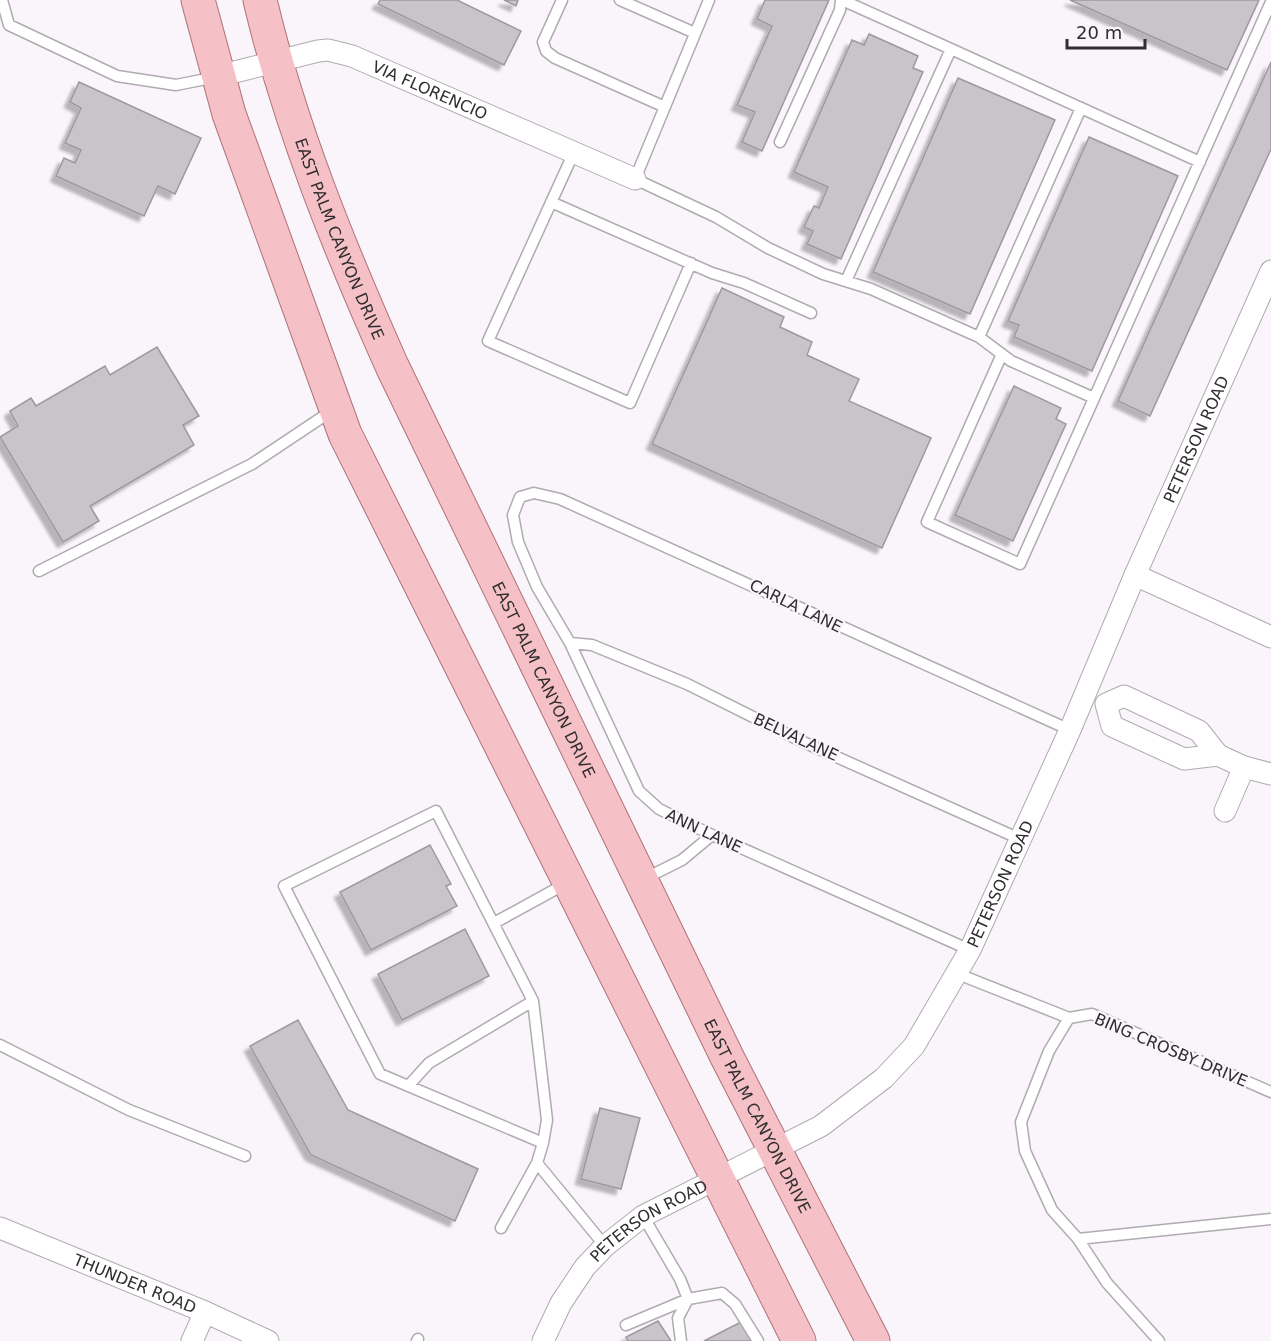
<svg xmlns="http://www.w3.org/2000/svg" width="1271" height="1341" font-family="'DejaVu Sans',sans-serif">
	<defs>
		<filter id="shadow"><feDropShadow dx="-5.5" dy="5.5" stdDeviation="1.5" flood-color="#0004"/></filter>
	</defs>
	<rect width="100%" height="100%" fill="#faf4fb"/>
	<path fill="#c9c3ca" stroke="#9e989f" stroke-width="1.5" filter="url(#shadow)" d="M380 0H457L521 31 504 65 378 4Z
		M504 0H518L516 6Z
		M765 0H829L762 151 742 142 755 112 737 105 772 26 757 19Z
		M1070 0H1259L1227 70Z
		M869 34 918 56 913 68 923 72 841 259 807 244 813 231 804 227 814 206 819 208 828 187 794 172 852 40 864 45Z
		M1271 62V149L1150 416 1118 401Z
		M958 78 1055 120 970 314 873 272Z
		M79 82 201 138 175 194 158 186 144 216 56 176 64 158 75 163 81 150 65 143 81 108 70 102Z
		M1089 137 1178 176 1092 371 1014 337 1019 325 1008 321Z
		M722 288 784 317 780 327 812 342 807 355 859 379 849 401 931 438 882 548 652 444Z
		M157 347 199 416 183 425 194 445 90 506 99 521 63 542 0 437 18 426 10 411 31 398 36 406 105 366 110 375Z
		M1014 386 1061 408 1056 419 1066 424 1013 541 955 515Z
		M430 845 451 884 446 886 457 906 371 950 340 892Z
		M465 929 489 976 402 1020 378 974Z
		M298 1020 348 1110 478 1169 455 1221 311 1155 250 1046Z
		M600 1108 640 1118 621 1189 581 1179Z
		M658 1321 671 1341H628L626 1337Z
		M741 1322 751 1341H704Z"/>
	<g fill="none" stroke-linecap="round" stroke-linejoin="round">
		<g stroke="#b0abb1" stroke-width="13">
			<path id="lane" d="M2 0 9 25 117 76 176 85 216 77
				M562 0 543 42 546 51 555 58 665 107
				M620 0 695 33
				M709 0 635 179 716 217 768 248 823 274 871 289 979 337 1011 361 1094 398
				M842 0 951 49 846 281
				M951 49 1200 162
				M780 142 840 10 841 0
				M574 152 488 341 630 403 691 263
				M551 202 712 273 744 283 811 313
				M979 337 1081 108
				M1002 354 927 522 1020 564 1271 2
				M39 571 252 464 333 410
				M570 643 592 645 687 684 801 741 1020 839
				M644 879 682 860 712 835
				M494 923 567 883
				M970 950 712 835 659 809 639 791 570 643 537 587 518 542 513 515 520 497 534 493 560 499 1070 730
				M958 974 1069 1018
				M533 1001 547 1120 543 1143
				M1069 1018 1049 1051 1021 1122 1025 1151 1052 1210 1078 1239 1107 1283 1159 1341
				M1069 1018 1092 1014 1271 1092
				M0 1045 129 1110 245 1156
				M409 1085 429 1063 533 1001 436 811 284 886 380 1074 543 1143 537 1163 605 1246
				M643 1216 680 1279 688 1299 678 1318 681 1341
				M501 1228 537 1163
				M1078 1239 1271 1219
				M626 1325 688 1299 722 1293 735 1304 758 1341
				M417 1341 418 1339"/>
		</g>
		<g stroke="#b0abb1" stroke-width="23">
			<g id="street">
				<path id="s1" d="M219 76 318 51 328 50 352 56 635 179"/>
				<path d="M1135 575 1271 637"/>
				<path d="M1124 696 1199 731 1218 755 1184 759 1112 726 1106 704Z"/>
				<path d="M1218 755 1244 767 1271 774"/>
				<path d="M1225 811 1244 767"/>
				<path id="s2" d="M0 1228 205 1312 268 1341"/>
				<path d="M192 1341 205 1312"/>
				<path id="s3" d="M543 1341 561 1303 585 1267 605 1246 643 1216 821 1126 884 1078 914 1046 970 950 1070 730 1135 575 1271 271"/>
			</g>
		</g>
		<g stroke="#ac7278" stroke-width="35">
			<g id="primary">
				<path d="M198 0 229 114 345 434 799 1341"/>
				<path id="s4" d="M260 0C290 127 339 247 392 366L727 1057 873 1341"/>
			</g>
		</g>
		<use href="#lane" stroke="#fff" stroke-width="10"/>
		<use href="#street" stroke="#fff" stroke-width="21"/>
		<use href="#primary" stroke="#f6c1c6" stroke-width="33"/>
	</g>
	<g text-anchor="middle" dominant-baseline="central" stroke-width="4.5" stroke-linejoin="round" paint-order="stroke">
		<g font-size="16" fill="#2f2d2f" stroke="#faf4fb">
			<text stroke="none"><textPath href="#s1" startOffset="222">VIA FLORENCIO</textPath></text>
			<text stroke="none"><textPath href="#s4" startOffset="252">EAST PALM CANYON DRIVE</textPath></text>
			<text stroke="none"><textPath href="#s3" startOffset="1155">PETERSON ROAD</textPath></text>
			<text transform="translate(796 606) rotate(26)">CARLA LANE</text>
			<text stroke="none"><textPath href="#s4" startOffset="738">EAST PALM CANYON DRIVE</textPath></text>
			<text transform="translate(796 737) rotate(25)">BELVALANE</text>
			<text transform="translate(704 831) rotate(25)">ANN LANE</text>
			<text stroke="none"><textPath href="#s3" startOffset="669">PETERSON ROAD</textPath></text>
			<text transform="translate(1171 1050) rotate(23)">BING CROSBY DRIVE</text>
			<text stroke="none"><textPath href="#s4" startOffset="1224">EAST PALM CANYON DRIVE</textPath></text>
			<text stroke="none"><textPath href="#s3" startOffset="165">PETERSON ROAD</textPath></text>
			<text stroke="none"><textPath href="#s2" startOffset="146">THUNDER ROAD</textPath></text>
		</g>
	</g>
	<path d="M1067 39v9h78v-9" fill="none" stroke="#2f2d2f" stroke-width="3"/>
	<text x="1076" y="39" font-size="18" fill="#2f2d2f" stroke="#faf4fb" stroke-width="4.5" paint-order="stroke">20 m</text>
</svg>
